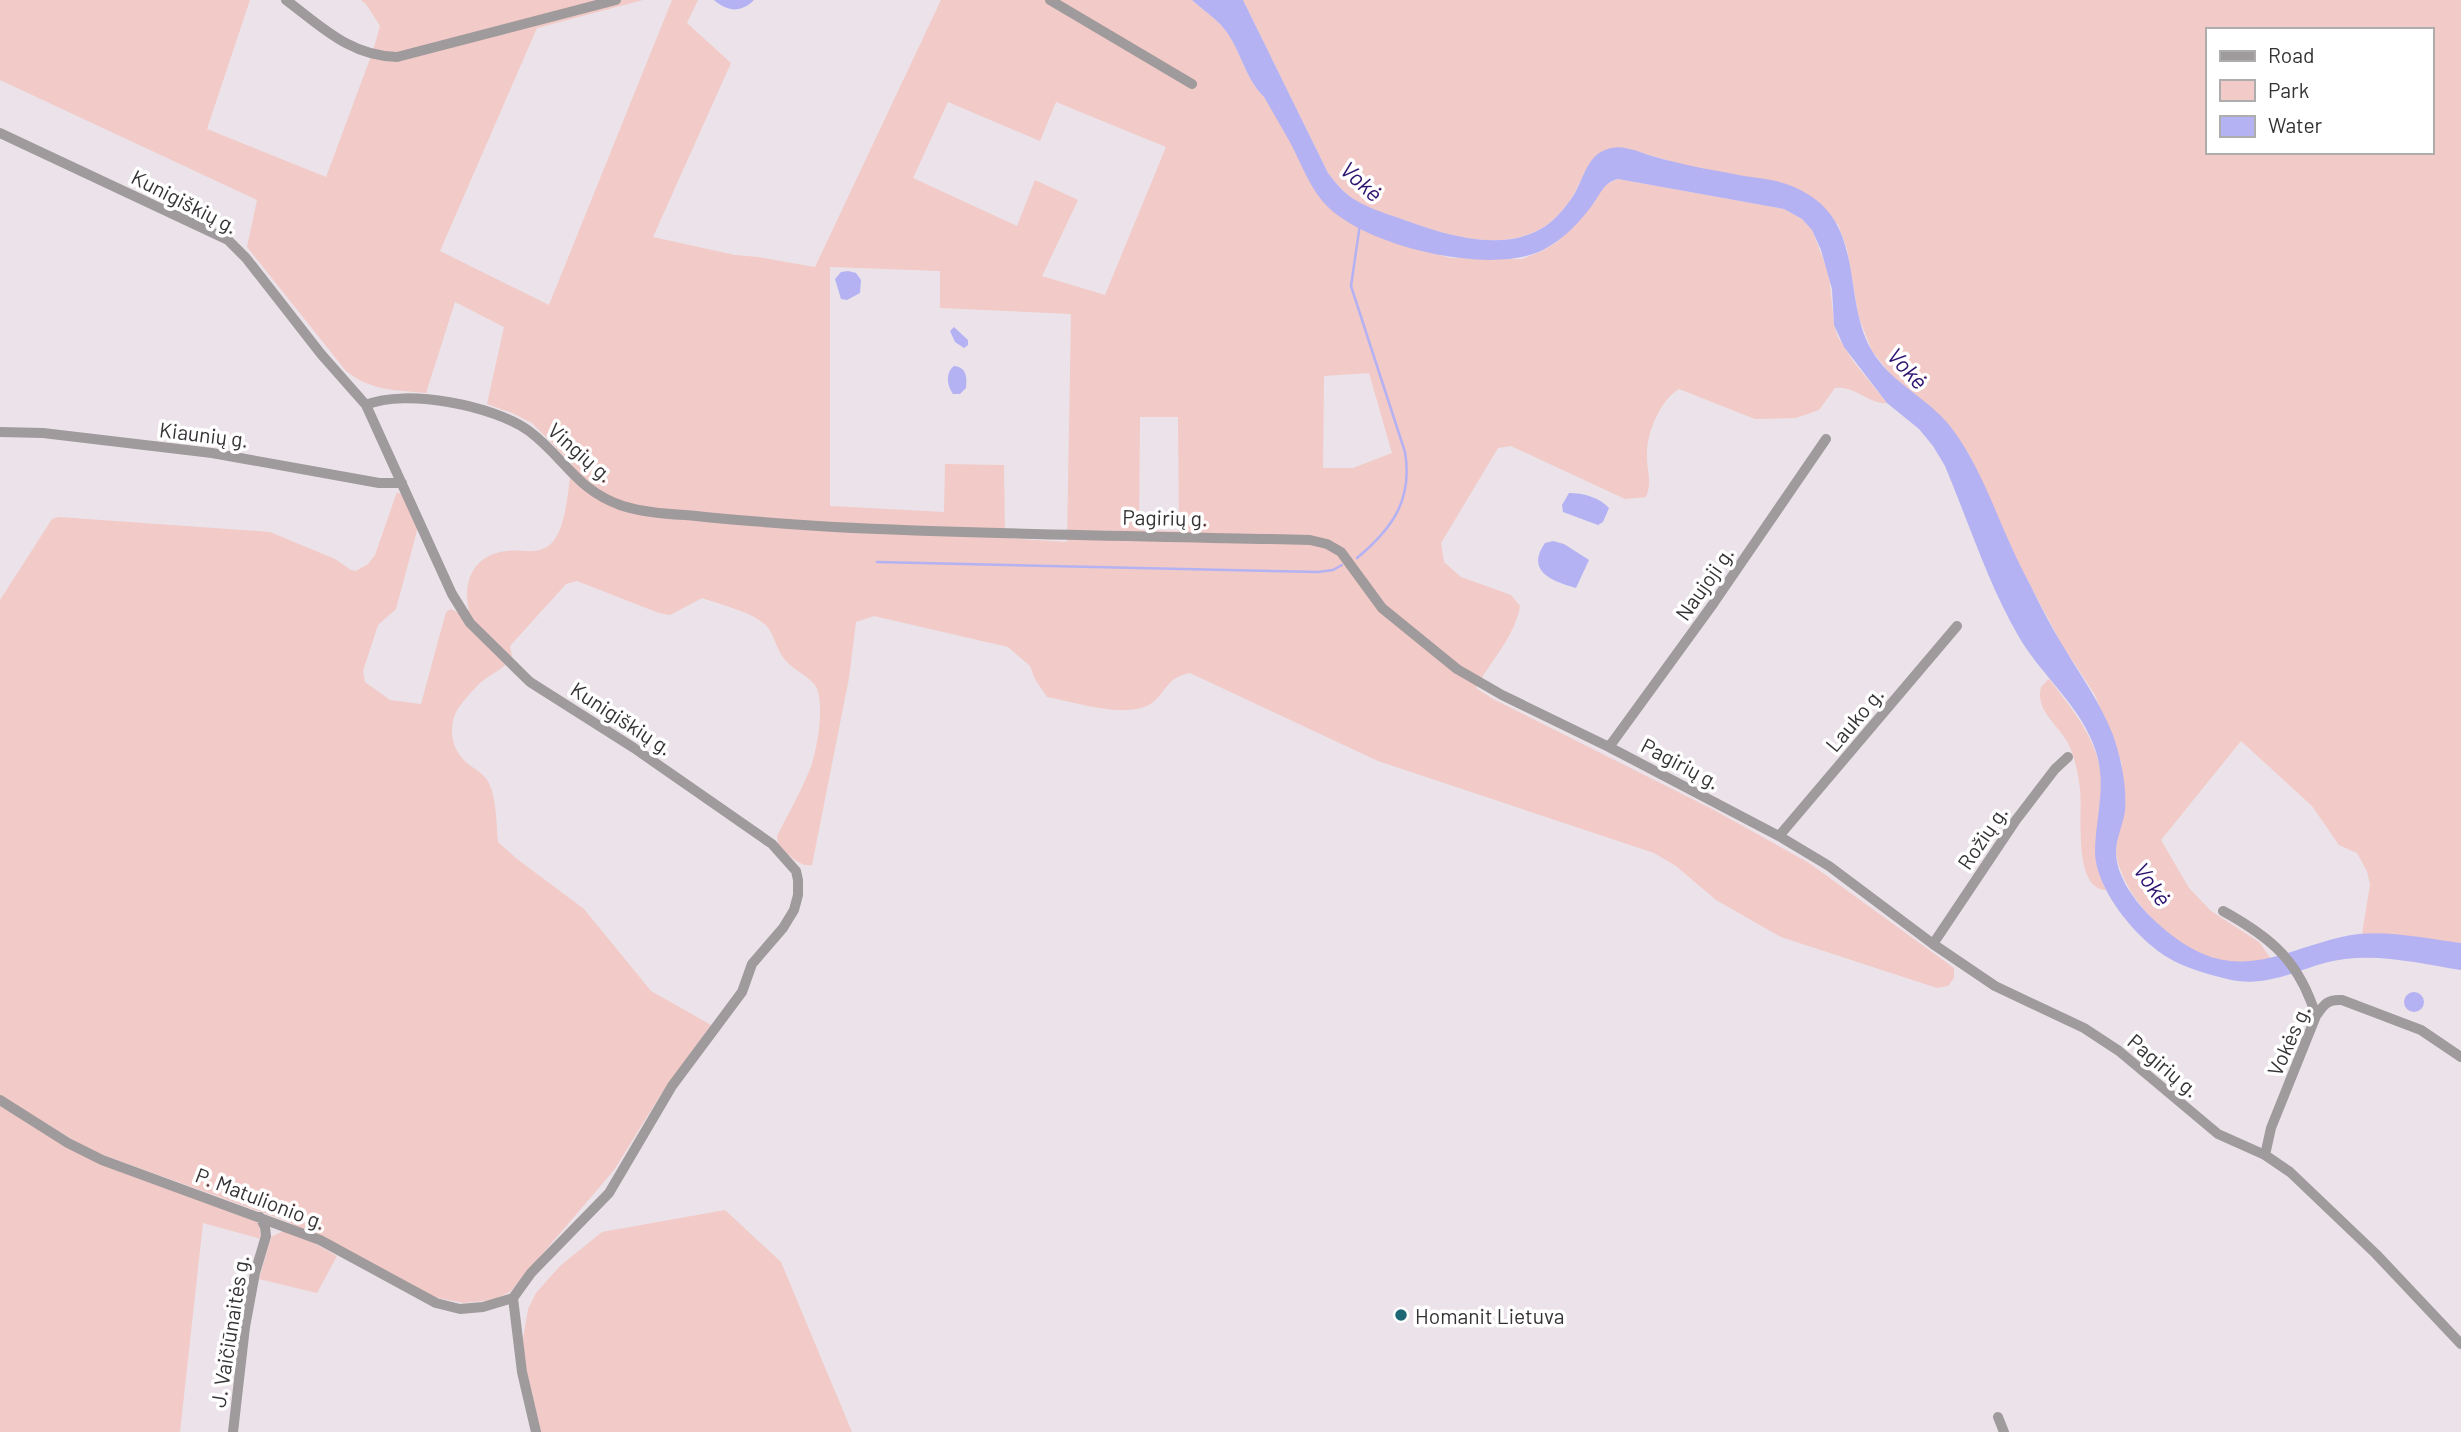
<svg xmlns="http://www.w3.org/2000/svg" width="2461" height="1432" font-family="Barlow,sans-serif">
	<rect width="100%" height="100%" fill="#ebe3e9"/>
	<path fill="#f2cac7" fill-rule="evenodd" d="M0 0H250L207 129 326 177 373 51 380 26 366 4 361 0H643L537 28 440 251 549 305 672 0H698L687 23 731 63 653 237 735 255 758 257 815 267 941 0H1192C1204 11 1219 20 1228 34 1242 55 1246 79 1264 97L1346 220 1370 233 1398 243 1450 258 1522 259 1542 251 1557 242 1594 203 1603 186 1618 179 1784 209 1802 219 1812 230 1829 274 1834 325 1838 337 1853 361 1887 403C1868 404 1855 385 1835 388L1819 410 1796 418 1755 419 1679 389C1661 399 1647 432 1647 453 1646 470 1653 480 1646 497L1625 499 1511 446 1498 448 1441 543 1444 562 1461 577 1511 595 1520 606C1515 637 1490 661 1476 688L1493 699 1714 810 1809 863 1954 968V978L1948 986 1937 988 1781 937 1716 900 1676 866 1654 853 1378 761 1190 673C1166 678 1168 690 1152 703 1128 720 1075 702 1047 697L1035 679 1030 666 1008 647 874 616 856 622 849 678 812 865C798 867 787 853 778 844L777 836C788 814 801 792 810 769 817 751 826 702 815 685 808 676 794 670 786 661 776 649 776 640 769 629 758 613 721 605 702 598L670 615 659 613 577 581 566 584 510 646 512 656C504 670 491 673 480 683 472 691 461 703 456 712 449 727 451 745 462 758 470 768 483 771 489 783 497 801 496 823 498 842L517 859 584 909 651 991 711 1025 663 1091 614 1170 510 1292 493 1300 464 1303 433 1297 286 1221 92 1151 0 1096V600L52 519 59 517 270 532 335 559 351 570 356 571 368 564 375 555 397 492 402 495 418 527 396 609 378 625 363 671 365 682 390 700 421 704 446 612 451 609 457 612 469 610C462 581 474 555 506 551 521 549 535 555 548 546 567 534 568 485 572 464L532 423 512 413 487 404 504 327 455 302 426 393C395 390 371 391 346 371L247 247 257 200 0 80ZM948 102 1040 141 1056 102 1166 147 1105 295 1042 276 1078 200 1035 180 1017 226 913 178ZM830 267 940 271V308L1071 314 1067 542 1005 538 1004 465 945 464 944 512 830 506ZM1369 373 1392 453 1353 468H1323L1324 376ZM1140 417H1178L1179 531 1139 530Z
		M1243 0H2461V943L2362 934 2370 885 2367 871 2357 853 2339 845 2312 806 2241 741 2161 840 2189 888 2211 911 2259 942 2271 959C2258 961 2246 963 2233 962 2182 957 2124 903 2116 853L2122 764 2095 695 2061 643 2019 564 1970 456 1958 438 1948 424 1895 380 1872 351 1859 318 1847 249 1838 224C1778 202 1718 176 1657 157 1644 154 1630 147 1616 148 1591 149 1585 174 1575 192 1569 203 1558 217 1548 224 1506 254 1447 236 1404 220 1387 214 1369 209 1354 200 1344 193 1336 183 1328 173ZM2207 30H2431V152H2207Z
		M2049 679C2076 714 2104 747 2102 794 2100 832 2087 853 2106 890 2072 889 2083 812 2080 789 2078 773 2075 757 2068 743 2058 724 2035 711 2041 687Z
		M0 1106 33 1126 254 1219 259 1224 261 1239 203 1223 180 1432H0Z
		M725 1210 781 1262 852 1432H541L526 1368 523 1339 528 1309 536 1293 560 1266 602 1232Z
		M283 1231 296 1233 337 1256 317 1293 259 1279 271 1237Z"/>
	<path fill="#b4b2f3" d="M714 0H754C741 13 728 12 714 0Z
		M1192 0H1243L1328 173C1336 183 1342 191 1352 198 1366 207 1383 213 1399 218 1442 234 1504 255 1547 225 1558 217 1568 204 1575 193 1585 175 1588 153 1611 148 1624 145 1639 152 1652 156 1682 165 1713 170 1744 176 1758 178 1773 179 1786 184 1793 186 1803 191 1809 195 1864 229 1843 300 1871 349 1890 383 1926 396 1950 426 1983 468 1998 523 2023 571 2036 596 2048 622 2063 646 2081 676 2100 702 2113 735 2121 759 2127 785 2125 811 2123 825 2116 838 2116 853 2117 893 2168 938 2201 953 2256 978 2305 940 2359 934 2392 931 2428 939 2461 943V970C2423 964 2383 954 2345 959 2303 964 2273 990 2227 979 2207 974 2185 968 2167 957 2136 938 2095 889 2095 851 2096 812 2109 780 2092 741 2076 702 2040 673 2019 637 1988 584 1969 523 1945 466L1933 446 1919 429 1887 403 1844 347 1834 325 1832 289 1821 250 1812 230 1802 219 1784 209 1618 179C1603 183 1602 192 1593 204 1580 222 1564 239 1543 250 1491 276 1369 247 1328 207 1312 192 1303 168 1293 148 1284 131 1274 114 1264 97 1246 79 1242 55 1228 34 1219 20 1204 11 1192 0Z
		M848 271 856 273 861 280 860 293 847 300 841 299 835 279 841 272Z
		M954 327 968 340V345L964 348 955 342 950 331Z
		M954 366C967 367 967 378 966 388L960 394H953C947 386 945 373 954 366Z
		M1569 493C1583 493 1599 497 1609 508L1603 522 1598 525 1563 512 1562 505Z
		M1553 541 1564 544 1589 560 1576 588C1553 581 1525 572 1545 543Z
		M2404 1002a10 10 0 1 1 20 0a10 10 0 1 1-20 0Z"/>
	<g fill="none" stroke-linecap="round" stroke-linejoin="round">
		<path stroke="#b4b2f3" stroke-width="2.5" d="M1357 558C1392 529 1413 500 1405 452L1351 286 1360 224
			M877 562 1318 572 1333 570 1342 565"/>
		<path stroke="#9f9a9c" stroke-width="10" d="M286 0C322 27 350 56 397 57L616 0
			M1050 0 1192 84
			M0 133 228 240 246 258 321 354 366 405 452 594 470 623 530 682 634 748 772 844 796 871 798 880V895L794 910 783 928 752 964 742 992 672 1086 609 1193 531 1273 513 1298 522 1372 536 1432
			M366 405C406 388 495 406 529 431 565 458 577 491 623 506 646 513 672 514 696 516 742 521 788 524 834 527 992 535 1151 536 1310 540L1327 544 1341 552 1382 608 1457 669 1502 695 1609 747 1779 836 1829 866 1933 944 1995 986 2084 1028 2119 1051 2218 1134 2265 1155 2290 1172 2376 1254 2461 1344
			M0 432 43 433 212 453 379 483H402
			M1609 747 1713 604 1826 439
			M1779 836 1957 626
			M2223 911C2272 938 2299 961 2316 1016
			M1933 944 2016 820 2055 769 2068 757
			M0 1100 68 1143 102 1160 320 1240 436 1303 460 1309 483 1307 513 1298
			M2265 1155 2271 1128 2316 1016C2324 1004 2328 999 2342 1000L2421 1030 2461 1057
			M1998 1417 2004 1432
			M233 1432 245 1327 255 1273 266 1236 265 1227 260 1217"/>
	</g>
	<circle fill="#1f6775" stroke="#fff" stroke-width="2.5" cx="1401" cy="1315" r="7"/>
	<g text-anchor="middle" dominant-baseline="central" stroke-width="7" stroke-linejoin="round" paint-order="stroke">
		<g font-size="21" fill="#353235" stroke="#fff">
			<text transform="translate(185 201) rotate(27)">Kunigiškių g.</text>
			<text transform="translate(204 434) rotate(7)">Kiaunių g.</text>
			<text transform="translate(581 452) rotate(41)">Vingių g.</text>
			<text transform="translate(1165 517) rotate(1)">Pagirių g.</text>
			<text transform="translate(1704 583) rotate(-55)">Naujoji g.</text>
			<text transform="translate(622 718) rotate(33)">Kunigiškių g.</text>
			<text transform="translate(1854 719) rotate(-50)">Lauko g.</text>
			<text transform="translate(1681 763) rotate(28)">Pagirių g.</text>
			<text transform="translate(1982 837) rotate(-56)">Rožių g.</text>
			<text transform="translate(2288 1040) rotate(-66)">Vokės g.</text>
			<text transform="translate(2164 1065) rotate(40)">Pagirių g.</text>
			<text transform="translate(261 1198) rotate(21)">P. Matulionio g.</text>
			<text transform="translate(229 1331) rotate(-81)">J. Vaičiūnaitės g.</text>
		</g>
		<g font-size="21" fill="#353235" stroke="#fff" text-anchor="start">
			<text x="1415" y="1315">Homanit Lietuva</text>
		</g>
		<g font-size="23" font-style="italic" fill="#2c136f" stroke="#fff">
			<text transform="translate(1362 181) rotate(42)">Vokė</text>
			<text transform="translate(1908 368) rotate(47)">Vokė</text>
			<text transform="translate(2153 884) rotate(55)">Vokė</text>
		</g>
	</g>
	<rect x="2206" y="28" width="228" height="126" fill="#ffffff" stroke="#aeadae" stroke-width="2"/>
	<rect x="2220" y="51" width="35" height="10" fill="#9f9a9c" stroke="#aeadae" stroke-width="2"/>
	<text x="2268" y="63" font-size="21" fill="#353235">Road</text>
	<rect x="2220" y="80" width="35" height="21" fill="#f2cac7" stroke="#aeadae" stroke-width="2"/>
	<text x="2268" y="98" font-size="21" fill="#353235">Park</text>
	<rect x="2220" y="116" width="35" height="21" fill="#b4b2f3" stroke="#aeadae" stroke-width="2"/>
	<text x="2268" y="133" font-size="21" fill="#353235">Water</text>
</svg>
